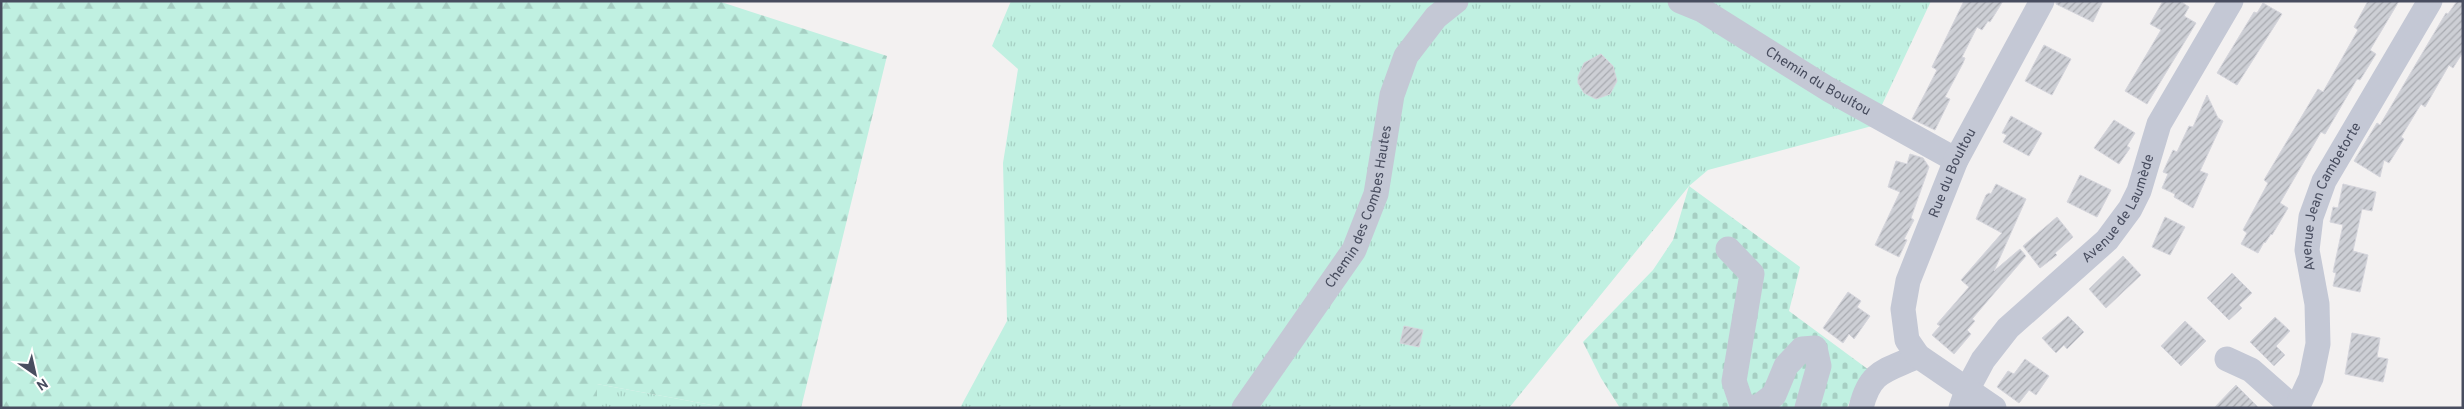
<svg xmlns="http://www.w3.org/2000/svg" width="2464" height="409" font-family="Overpass,sans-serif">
	<defs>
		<pattern id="grass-tufts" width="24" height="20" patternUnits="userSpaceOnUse" patternTransform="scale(1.25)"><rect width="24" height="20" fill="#c0f0e1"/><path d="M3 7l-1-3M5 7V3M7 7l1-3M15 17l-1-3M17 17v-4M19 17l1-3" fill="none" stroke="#a6cfc3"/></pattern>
		<pattern id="forest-firs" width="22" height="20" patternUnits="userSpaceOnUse" patternTransform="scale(1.25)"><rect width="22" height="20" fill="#c0f0e1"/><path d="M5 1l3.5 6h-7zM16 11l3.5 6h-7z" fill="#a6cfc3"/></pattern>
		<pattern id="cemetery-stones" width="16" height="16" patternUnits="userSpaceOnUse" patternTransform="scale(1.25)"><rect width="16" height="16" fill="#c0f0e1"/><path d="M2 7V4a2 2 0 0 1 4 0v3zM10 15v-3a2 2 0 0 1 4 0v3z" fill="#a6cfc3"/></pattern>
		<pattern id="building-hatch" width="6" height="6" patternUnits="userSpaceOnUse" patternTransform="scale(1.25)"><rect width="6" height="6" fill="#cdcfd5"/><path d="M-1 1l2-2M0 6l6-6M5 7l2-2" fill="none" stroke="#a8aab0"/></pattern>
	</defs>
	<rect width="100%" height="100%" fill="#f3f1f1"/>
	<path fill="url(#grass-tufts)" d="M1011 1H1931L1872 126 1708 170 1689 186 1509 408H960L1007 321 1003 163 1018 69 992 46Z
		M597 384 728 408H597Z"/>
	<path fill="url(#forest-firs)" d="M1 1H718L887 56 801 408H728L597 384V408H1Z"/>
	<path fill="url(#cemetery-stones)" d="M1689 186 1800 267 1789 311 1869 370 1857 384 1847 408H1620L1601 378 1583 342 1653 270 1673 240Z"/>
	<path fill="url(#building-hatch)" stroke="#d5d5dc" d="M1964 1H2003L1990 22 1988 21 1982 30 1977 27 1962 57 1965 58 1963 63 1945 97 1950 99 1935 130 1912 119 1937 70 1932 67Z
		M2056 1H2103L2093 22 2056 4Z
		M2163 1H2180L2189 7 2184 16 2196 23 2147 104 2125 91 2161 30 2150 24Z
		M2368 1H2399L2370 50 2376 54 2360 80 2357 79 2325 134 2321 132 2280 203 2288 208 2272 235 2271 234 2265 243 2264 242 2258 253 2241 244 2247 233 2243 230 2268 183 2264 180 2318 89 2323 92 2358 30 2354 27Z
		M2457 1H2463V52L2453 68 2449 65 2425 107 2421 104 2401 137 2404 139 2389 163 2384 160 2380 177 2354 161 2377 123 2380 125 2446 13 2448 14Z
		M2263 3 2282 14 2237 85 2217 73 2254 12 2257 13Z
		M2044 45 2071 59 2052 95 2025 81Z
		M1601 54 1613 66 1617 81 1610 94 1596 99 1584 93 1578 83V77L1584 63Z
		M2207 95 2218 118 2223 121 2200 171 2208 174 2193 208 2174 197 2175 194 2162 188 2168 174 2163 172 2173 150 2177 152 2189 126 2193 127Z
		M2011 116 2042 133 2029 156 2003 142 2007 135 2002 133Z
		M2114 120 2135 133 2127 146 2130 148 2119 164 2094 148Z
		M1910 154 1923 158 1929 167 1911 218 1914 220 1904 239 1907 240 1899 257 1875 245 1900 192 1888 187 1896 161 1907 164Z
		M2080 175 2111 190 2097 217 2067 202Z
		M1996 184 2026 199 1994 271 2020 249 2026 256 1972 319 1975 321 1967 330 1971 334 1954 354 1932 335 1940 326 1937 324 1969 287 1961 280 2002 233 1976 219 1986 195 1989 193 1991 194Z
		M2343 184 2376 192 2372 211 2362 209 2353 251 2368 255 2360 292 2333 286 2336 273 2333 272 2343 225 2330 222 2333 207 2338 208Z
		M2057 217 2073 237 2055 253 2057 255 2040 268 2023 246Z
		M2165 217 2185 227 2170 255 2152 247Z
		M2123 256 2141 275 2106 308 2089 289Z
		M2232 273 2252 293 2239 305 2242 308 2229 320 2207 298Z
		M1848 292 1861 301 1857 307 1870 316 1854 339 1849 334 1843 343 1823 328Z
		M2068 316 2084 332 2067 349 2064 345 2056 353 2042 338Z
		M2275 317 2290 331 2276 346 2285 355 2274 366 2250 342Z
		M2185 321 2206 341 2181 366 2161 346Z
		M1404 326 1423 330 1419 347 1400 343Z
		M2352 333 2380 338 2377 357 2388 359 2383 382 2345 374Z
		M2025 359 2049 376 2036 395 2029 390 2019 403 1997 387 2008 371 2014 374Z
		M2236 385 2259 408H2214Z"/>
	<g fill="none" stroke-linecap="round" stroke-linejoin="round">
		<g stroke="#c4c8d5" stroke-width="25">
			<path id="s1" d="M1680 1 1702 10 1828 89 1956 160"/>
			<path d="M1728 249 1752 274 1734 381 1742 405 1754 408"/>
			<path d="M2227 359 2251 370 2294 408"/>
			<path id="s2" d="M1244 408 1354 250 1376 194 1392 95 1406 56 1436 17 1456 1"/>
			<path d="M1757 408 1774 395 1786 366 1802 349 1815 348 1819 366 1807 408"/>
			<path d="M1861 408C1870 370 1886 371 1918 356"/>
			<path id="s3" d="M1961 408 1968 388 1983 360 2008 328 2107 240 2130 209 2139 191 2159 124 2231 1"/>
			<path id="s4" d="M1994 408 1918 356 1907 340 1903 309 1908 281 1956 160 2042 1"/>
			<path id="s5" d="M2297 408 2311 378 2318 344 2317 304 2307 250 2311 217 2324 181 2430 1"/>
		</g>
	</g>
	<g text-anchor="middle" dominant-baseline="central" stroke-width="4" stroke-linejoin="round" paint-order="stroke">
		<g font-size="14" fill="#484d5f" stroke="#fff">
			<text stroke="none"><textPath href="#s1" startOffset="160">Chemin du Boultou</textPath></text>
			<text stroke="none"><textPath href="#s4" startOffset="288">Rue du Boultou</textPath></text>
			<text stroke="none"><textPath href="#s5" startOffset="221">Avenue Jean Cambetorte</textPath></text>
			<text stroke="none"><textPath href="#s2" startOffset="235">Chemin des Combes Hautes</textPath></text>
			<text stroke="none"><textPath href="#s3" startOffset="259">Avenue de Laumède</textPath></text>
		</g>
	</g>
	<rect width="2464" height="409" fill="none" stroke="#484d5f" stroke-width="5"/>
	<g transform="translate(35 374) rotate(146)" stroke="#ffffff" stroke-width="4" paint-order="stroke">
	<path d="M0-4L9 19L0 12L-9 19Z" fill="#484d5f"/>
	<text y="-8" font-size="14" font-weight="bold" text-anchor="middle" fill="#484d5f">N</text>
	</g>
</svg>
